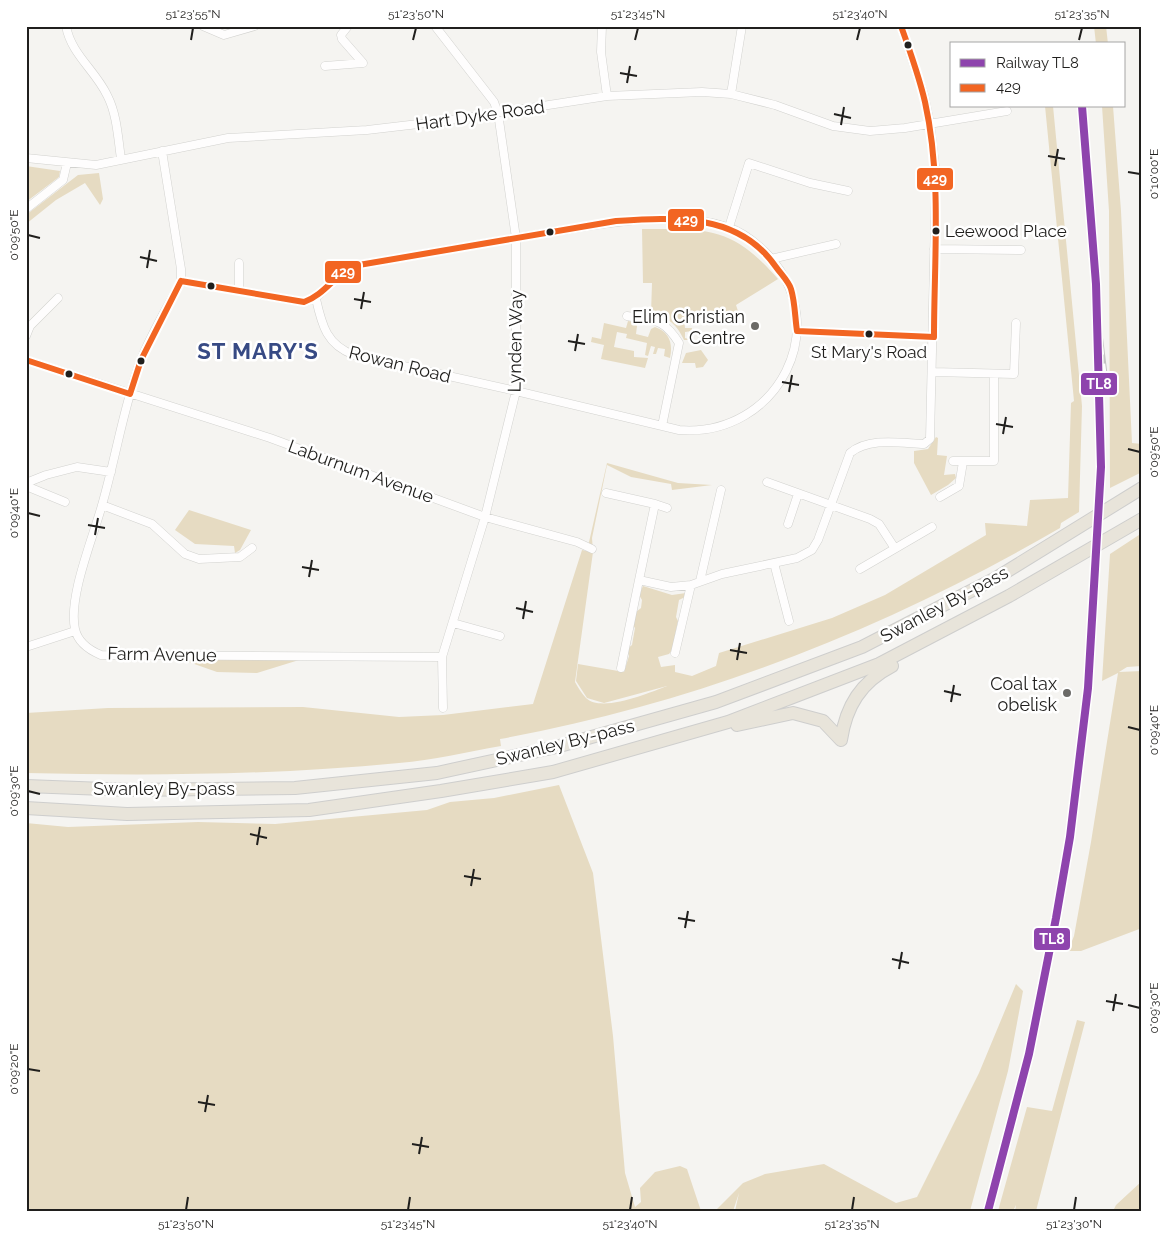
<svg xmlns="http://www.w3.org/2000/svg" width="1168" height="1237" font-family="Raleway,sans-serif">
	<rect width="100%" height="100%" fill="#f5f4f1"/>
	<path fill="#e6dbc2" d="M1094 26H1106L1108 44H1096Z
		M1045 106H1053L1082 406 1079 512 1061 523 1060 528C886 629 699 703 500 739L501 746C467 752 433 760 399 763 275 775 151 776 26 773V713L108 708 303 707 399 717 443 715 533 704 582 550 587 551 607 463 678 483 712 485 672 490 671 484 631 477 607 465 592 538 593 552 575 682C578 687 581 693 586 698 601 713 649 693 667 686L604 703 587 698 576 681 578 664 624 672 629 656 627 649 632 645 635 628 631 623 636 612 641 608 642 600 639 595 643 586 672 595 686 593 685 597 679 600 676 617 678 621 672 650 669 654 658 657 661 667 675 665V672L692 676 716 666 719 653 832 618 885 595 986 535 985 523 1027 526 1030 500 1068 498 1071 403 1074 401Z
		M1102 106H1113L1121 211 1132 443 1142 444V472L1110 488 1109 211Z
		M26 166 60 171 59 177 26 202Z
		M99 173 103 199 100 205 85 183 56 200 26 224V215L78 175Z
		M642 229C708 229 732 226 778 279L736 305 740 317 684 320 685 328H692V331L685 332V338L692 340H684C677 325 669 317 651 314L652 283H643Z
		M628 321 634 322 637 326 636 334 648 337 651 329 655 327C670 332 673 344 670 358L664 356 665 349 658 348 656 354H653L655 347 651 346 648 356 645 355 647 343 626 338 627 334 617 332 614 347 634 351V357L648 358 645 368 601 359 604 345 591 342 592 337 601 339 604 323 626 328Z
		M701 350 708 360 703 367 696 368 695 363H682L686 353Z
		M936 437 938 438 937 455 947 456 944 475 955 474 956 478 948 485 931 495 914 463V451L928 449Z
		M189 510 251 530 240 550 235 553 234 546 195 544 175 530Z
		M1142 533V666L1127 667 1119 672 1142 671V928L1081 951H1068L1074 936 1091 842 1118 673 1102 681 1110 554Z
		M180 659 299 660 257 673 217 672Z
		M559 785 593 873 613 1036 625 1173 635 1207 641 1202 640 1188 655 1172 680 1166 687 1169 701 1211H26V823L68 827 198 822 275 824 427 810 450 802 494 798Z
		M1016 984 1023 991 1008 1071 970 1211H735L739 1193 733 1211H715L743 1183 765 1174 824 1164 896 1203 917 1197 979 1073Z
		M1077 1020 1085 1022 1036 1211H1015L1016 1205 1013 1211H998L1027 1107 1052 1111Z
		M1142 1181V1211H1113L1116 1205Z"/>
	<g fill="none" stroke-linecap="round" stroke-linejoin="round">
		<g stroke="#d2d2cf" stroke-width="9">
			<path id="minor" d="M66 26C71 54 95 70 107 95 117 114 118 138 121 159
				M203 26 224 35 255 26
				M435 26 494 102 498 113 516 238V391L485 517 442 657 443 708
				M602 26 601 52 607 96
				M325 66 363 63 342 39 341 35 348 26
				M731 94 742 26
				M162 151 181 269V281C167 308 151 334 140 362 123 409 116 457 102 505 93 538 68 597 75 629 78 643 89 650 101 655L442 657
				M26 158 96 165 228 138 367 130 444 121 607 96 702 92 731 94 775 105 833 126 870 131 905 128 1007 111
				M26 209 63 180 67 163
				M729 227 749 163 810 183 848 191
				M934 249 1021 250
				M771 259 836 244
				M181 281 304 302C326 297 331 275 353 266 419 255 485 243 551 232 605 224 673 209 727 227 741 231 755 242 765 252 837 324 778 438 679 430L516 391 354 355C327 345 322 326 316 299
				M239 289V263
				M627 316C655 321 663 318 679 343L662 426
				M797 331 934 337
				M26 336 30 326 58 298
				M26 360 270 438 485 517 577 542 592 549
				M933 372 1014 374 1016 323
				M953 461H994V375
				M767 482 870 519 879 524 894 547
				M26 483 46 475 77 467 111 472
				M26 486 65 502
				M606 493 655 504
				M940 497 959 486 963 462
				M102 505 152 524 185 554 199 559 240 557 252 548
				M788 524 798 494
				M774 563 789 621
				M860 569 932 527
				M639 580 655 504 667 508
				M700 581 721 490
				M453 623 500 636
				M26 647 75 631
				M675 653 691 585 722 574 797 558 812 550 818 540 850 453C869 437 900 443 924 444L930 439 936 175 930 124 924 95 901 26
				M621 668 639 580 671 587 691 585"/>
		</g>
		<g stroke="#cececd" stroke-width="14">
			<path id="trunk" d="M737 725 793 713 823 721 841 740
				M841 740C846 706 861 682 892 666
				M26 786 131 790 295 788 437 773 556 747 716 702 862 647 996 578 1142 488
				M26 808 127 814 309 810 441 791 553 772 728 722 879 664 1009 596 1142 519"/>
		</g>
		<use href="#minor" stroke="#fefdfd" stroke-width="8"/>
		<use href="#trunk" stroke="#e8e4da" stroke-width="12"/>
		<g stroke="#c4c4c3" stroke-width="5">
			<path id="rail" d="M1097 310 1106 382"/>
		</g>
		<use href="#rail" stroke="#fff" stroke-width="3" stroke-dasharray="9" stroke-linecap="butt"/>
		<g stroke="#fff" stroke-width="10">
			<path id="bus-1" d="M901 26C910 51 919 76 925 102 942 178 934 260 934 337
				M181 281 304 302C324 295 334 276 353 266L616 221C675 217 739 213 776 267 781 274 789 282 791 289 795 302 795 318 797 331
				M797 331 934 337
				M26 360 130 394
				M130 394 141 360 181 281"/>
		</g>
		<use href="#bus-1" stroke="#f26522" stroke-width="6"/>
		<g stroke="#fff" stroke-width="11">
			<path id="rail-1" d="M988 1211 1029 1054 1056 918 1070 837 1088 688 1101 467 1096 284 1082 106"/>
		</g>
		<use href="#rail-1" stroke="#8e44ad" stroke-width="8"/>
	</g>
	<path fill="none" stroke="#201f1d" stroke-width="2" d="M191 40 193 28M413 40 416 28M635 40 638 28M857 40 860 28M1079 40 1082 28M620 73 637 76M627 83 630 66M834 114 851 118M841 125 844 107M1048 156 1065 159M1055 166 1058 149M1128 172 1140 174M28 235 40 238M140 257 157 261M147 268 150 250M354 299 371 302M361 309 364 292M568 341 585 344M575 351 578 334M782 382 799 385M789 392 792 375M996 424 1013 427M1003 434 1006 417M1128 449 1140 452M28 513 40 516M88 525 105 528M95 535 98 518M302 567 319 570M309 577 312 560M516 608 533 612M523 619 526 601M730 650 747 653M737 660 740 643M944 691 961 695M951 702 954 685M1128 727 1140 730M28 791 40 794M250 834 267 838M257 845 260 827M464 876 481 879M471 886 474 869M678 918 695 921M685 928 688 911M892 959 909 963M899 969 902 952M1106 1001 1123 1004M1128 1005 1140 1008M1113 1011 1116 994M28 1069 40 1071M198 1102 215 1105M205 1112 208 1095M412 1144 429 1147M419 1154 422 1137M186 1210 188 1197M408 1210 410 1197M630 1210 632 1197M852 1210 854 1197M1074 1210 1076 1197"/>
	<g fill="#201f1d" stroke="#fff" stroke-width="2">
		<circle cx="908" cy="45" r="4.5"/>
		<circle cx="936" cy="231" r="4.5"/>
		<circle cx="550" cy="232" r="4.5"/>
		<circle cx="211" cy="286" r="4.5"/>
		<circle cx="869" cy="334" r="4.5"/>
		<circle cx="141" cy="361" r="4.5"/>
		<circle cx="69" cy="374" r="4.5"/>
	</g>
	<g fill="#6b6a67" stroke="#fff" stroke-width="2">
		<circle cx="755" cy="326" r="5"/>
		<circle cx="1067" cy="693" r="5"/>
	</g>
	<g text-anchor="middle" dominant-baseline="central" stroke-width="5" stroke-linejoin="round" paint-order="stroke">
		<g font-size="17" fill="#201f1d" stroke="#fff" text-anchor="start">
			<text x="945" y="231">Leewood Place</text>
			<text x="869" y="352" text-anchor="middle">St Mary's Road</text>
		</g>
		<g font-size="18" fill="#201f1d" stroke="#fff">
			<text transform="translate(480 115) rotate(-8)">Hart Dyke Road</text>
			<text transform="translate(515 341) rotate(-89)">Lynden Way</text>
			<text transform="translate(400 364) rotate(14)">Rowan Road</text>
			<text transform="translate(361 471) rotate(20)">Laburnum Avenue</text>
			<text transform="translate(944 604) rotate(-28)">Swanley By-pass</text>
			<text transform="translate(162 654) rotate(1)">Farm Avenue</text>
			<text transform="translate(565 742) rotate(-14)">Swanley By-pass</text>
			<text x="164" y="788">Swanley By-pass</text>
		</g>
		<g font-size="18" fill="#201f1d" stroke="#fff" text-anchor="end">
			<text x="745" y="316">Elim Christian<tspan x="745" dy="21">Centre</tspan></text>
			<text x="1057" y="683">Coal tax<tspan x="1057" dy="21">obelisk</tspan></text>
		</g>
		<g font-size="22" font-weight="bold" letter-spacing="1" fill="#374a84" stroke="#fff">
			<text x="258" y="351">ST MARY'S</text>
		</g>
	</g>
	<g stroke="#fff" stroke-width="2">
		<rect x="916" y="167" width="38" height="24" rx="5" fill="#f26522"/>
		<rect x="667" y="208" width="38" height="24" rx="5" fill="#f26522"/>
		<rect x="324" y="260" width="38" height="24" rx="5" fill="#f26522"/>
		<rect x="1080" y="372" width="38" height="24" rx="5" fill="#8e44ad"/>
		<rect x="1033" y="927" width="38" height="24" rx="5" fill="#8e44ad"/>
	</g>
	<g font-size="14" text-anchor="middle" font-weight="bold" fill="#fff">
		<text x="935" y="184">429</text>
		<text x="686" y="225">429</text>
		<text x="343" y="277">429</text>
		<text x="1099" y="389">TL8</text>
		<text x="1052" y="944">TL8</text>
	</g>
	<rect width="1168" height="1237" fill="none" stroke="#ffffff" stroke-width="55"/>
	<rect x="950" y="42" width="175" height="65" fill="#ffffff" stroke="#a6a5a5"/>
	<rect x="960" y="59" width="25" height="8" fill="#8e44ad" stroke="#a6a5a5"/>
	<text x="996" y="68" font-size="15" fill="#201f1d">Railway TL8</text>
	<rect x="960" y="84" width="25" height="8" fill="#f26522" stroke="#a6a5a5"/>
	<text x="996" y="92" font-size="15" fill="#201f1d">429</text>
	<rect x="28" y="28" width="1112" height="1182" fill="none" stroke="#201f1d" stroke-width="2"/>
	<g font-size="12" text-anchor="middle" fill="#201f1d">
		<text x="193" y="18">51°23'55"N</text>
		<text x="416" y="18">51°23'50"N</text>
		<text x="638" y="18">51°23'45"N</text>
		<text x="860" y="18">51°23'40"N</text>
		<text x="1082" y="18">51°23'35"N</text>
		<text transform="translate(1154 174) rotate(-90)" y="4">0°10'00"E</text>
		<text transform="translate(14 235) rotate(-90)" y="4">0°09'50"E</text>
		<text transform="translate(1154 452) rotate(-90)" y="4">0°09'50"E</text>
		<text transform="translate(14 513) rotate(-90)" y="4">0°09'40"E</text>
		<text transform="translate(1154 730) rotate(-90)" y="4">0°09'40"E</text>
		<text transform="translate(14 791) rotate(-90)" y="4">0°09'30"E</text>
		<text transform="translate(1154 1008) rotate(-90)" y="4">0°09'30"E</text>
		<text transform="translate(14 1069) rotate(-90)" y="4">0°09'20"E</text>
		<text x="186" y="1228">51°23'50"N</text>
		<text x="408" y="1228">51°23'45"N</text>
		<text x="630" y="1228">51°23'40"N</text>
		<text x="852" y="1228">51°23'35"N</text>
		<text x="1074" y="1228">51°23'30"N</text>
	</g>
</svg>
